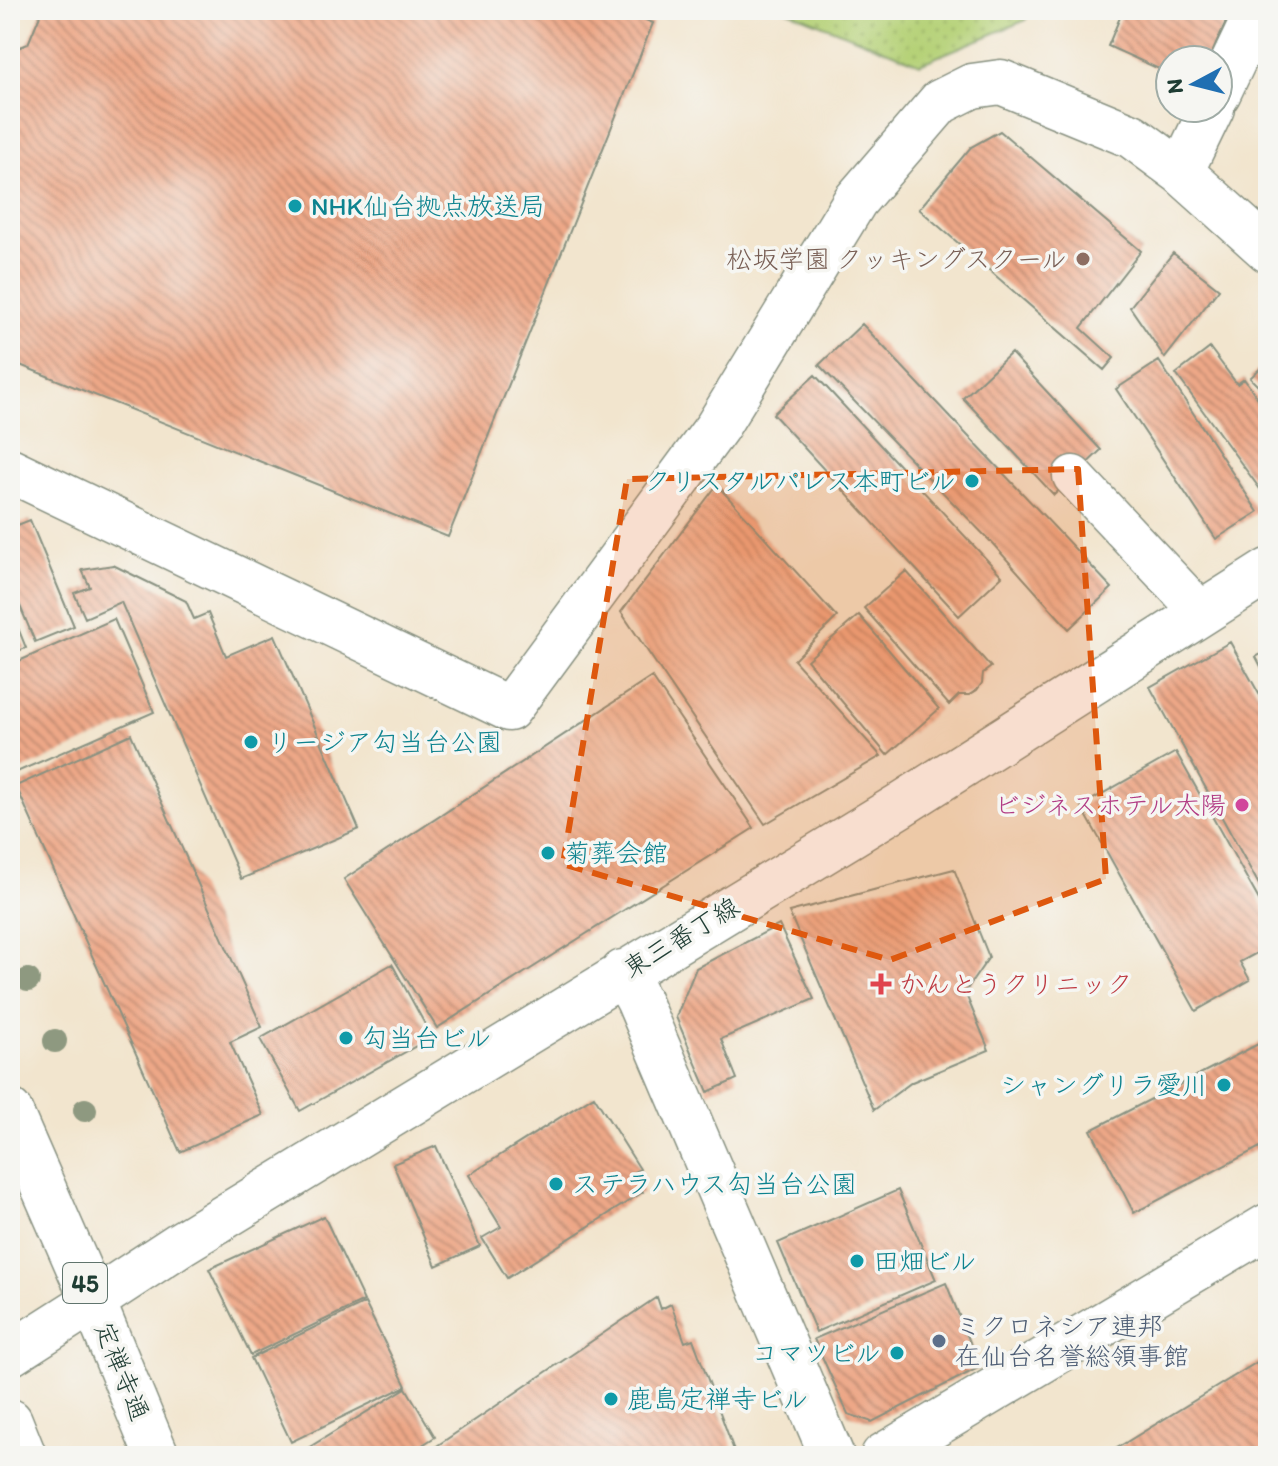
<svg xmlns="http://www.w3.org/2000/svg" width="1278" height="1466" font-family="Itim,'Klee One',sans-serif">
	<defs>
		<pattern id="grass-dots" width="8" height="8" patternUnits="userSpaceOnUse" patternTransform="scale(2)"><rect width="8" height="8" fill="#b5d177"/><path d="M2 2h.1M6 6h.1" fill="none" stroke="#9bb468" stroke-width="1.8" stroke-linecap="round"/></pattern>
		<pattern id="building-back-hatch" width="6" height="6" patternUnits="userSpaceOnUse" patternTransform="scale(2)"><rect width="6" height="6" fill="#eda787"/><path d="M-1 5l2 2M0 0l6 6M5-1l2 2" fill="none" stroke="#bf896f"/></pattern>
	</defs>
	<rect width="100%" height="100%" fill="#f6f6f2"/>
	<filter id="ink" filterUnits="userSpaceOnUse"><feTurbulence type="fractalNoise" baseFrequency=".0125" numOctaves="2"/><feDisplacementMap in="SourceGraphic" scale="16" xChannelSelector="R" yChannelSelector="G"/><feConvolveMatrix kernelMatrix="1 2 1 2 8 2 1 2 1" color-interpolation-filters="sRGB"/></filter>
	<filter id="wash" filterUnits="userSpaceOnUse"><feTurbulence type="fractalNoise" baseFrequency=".006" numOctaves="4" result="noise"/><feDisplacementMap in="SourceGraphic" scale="32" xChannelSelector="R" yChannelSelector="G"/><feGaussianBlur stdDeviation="1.8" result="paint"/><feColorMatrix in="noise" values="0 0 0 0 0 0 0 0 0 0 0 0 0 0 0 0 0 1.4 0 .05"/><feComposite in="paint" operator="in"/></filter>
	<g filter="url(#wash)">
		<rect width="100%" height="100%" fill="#f2e5ce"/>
		<path fill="url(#grass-dots)" stroke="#6a8756" stroke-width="2" d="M786 10H1030L1026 20 920 64Z"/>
		<g id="blocks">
			<path fill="url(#building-back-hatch)" d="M42 10H621L653 23 448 537 10 361V51L28 44Z
				M1123 10H1231L1209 60H1170V74L1108 46Z
				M1000 131 1141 251 1081 328 1114 358 1104 370 919 209 971 147Z
				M1173 253 1219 289 1165 358 1130 307Z
				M862 324 1112 588 1069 629 992 543 819 365Z
				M1210 348 1237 384 1244 379 1268 412V500L1176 374Z
				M1011 353 1101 450 1054 495 963 398Z
				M1159 361 1258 512 1216 539 1116 389Z
				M1268 361V396L1250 378Z
				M815 375 1002 576 959 616 773 414Z
				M717 485 837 617 794 660 881 756 765 824 621 612Z
				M30 520 74 626 35 642 10 582V528Z
				M113 565 186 601 194 619 208 613 226 656 275 635 359 829 241 879 121 602 85 618 74 593 90 587 82 570Z
				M906 571 991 667 983 673 982 683 977 690 969 695H959L949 705 864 608Z
				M10 608 26 648 10 654Z
				M859 615 939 709 887 755 807 660Z
				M114 619 154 712 10 775V665Z
				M1230 642 1268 710V901L1150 687Z
				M1268 650V680L1256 657Z
				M652 677 754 828 437 1028 344 879Z
				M131 734 262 1027 230 1042 263 1115 180 1152 16 786Z
				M1176 752 1268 916V947L1240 962 1250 980 1196 1011 1081 806Z
				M954 869 989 957 965 992 989 1050 912 1082 874 1110 789 912Z
				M779 925 814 999 721 1039 737 1079 708 1092 676 1017 696 968Z
				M392 964 432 1037 300 1111 260 1039Z
				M1268 1039V1143L1134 1213 1091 1130Z
				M594 1096 640 1169 632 1173 643 1192 507 1278 482 1238 501 1227 469 1175Z
				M436 1146 480 1246 436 1266 393 1164Z
				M898 1190 936 1280 816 1332 778 1243Z
				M324 1216 364 1301 251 1355 209 1269Z
				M946 1283 980 1367 872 1422 848 1414 814 1339Z
				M657 1297 661 1309 671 1304 685 1342 693 1339 736 1456H422Z
				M365 1303 406 1386 291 1442 251 1358Z
				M1267 1356 1268 1456H1104Z
				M406 1388 435 1437 405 1456H295Z"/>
		</g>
	</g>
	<g filter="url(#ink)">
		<use href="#blocks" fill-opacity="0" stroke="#889181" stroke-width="2"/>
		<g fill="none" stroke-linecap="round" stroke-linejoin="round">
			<g stroke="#889181" stroke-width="43">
				<path id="service" d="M1073 476 1202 613"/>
			</g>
			<g stroke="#889181" stroke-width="47">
				<path id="minor" d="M1218 94 1258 10
					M1181 172 1212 108
					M10 470 509 709 717 427 855 201 940 102 972 86 1001 82 1132 136 1181 172 1268 250
					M623 972 638 1000 832 1456
					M93 1301 180 1244 899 806 1268 571
					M883 1456 1268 1226"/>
			</g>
			<g stroke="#889181" stroke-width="47">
				<path id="tertiary" d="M10 1354 93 1301"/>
			</g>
			<g stroke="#889181" stroke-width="47">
				<path id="trunk" d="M10 1111 93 1301 157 1456
					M10 1421 24 1456"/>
			</g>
			<use href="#service" stroke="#fff" stroke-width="40"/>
			<use href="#minor" stroke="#fff" stroke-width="44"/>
			<use href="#tertiary" stroke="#fff" stroke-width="44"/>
			<use href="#trunk" stroke="#fff" stroke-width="44"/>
		</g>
		<g fill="#8e9980">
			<circle cx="28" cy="980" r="12"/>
			<circle cx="55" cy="1041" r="12"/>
			<circle cx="85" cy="1110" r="12"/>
		</g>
	</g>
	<path fill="#de580e" fill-opacity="0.2" stroke="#de580e" stroke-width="6" stroke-dasharray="16 10" stroke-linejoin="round" d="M1078 469 1106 879 890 960 563 864 627 479Z"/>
	<g fill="#0f9aa8" stroke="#f6f6f2" stroke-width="3">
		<circle cx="295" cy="206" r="8"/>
		<circle cx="972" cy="481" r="8"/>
		<circle cx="251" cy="742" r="8"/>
		<circle cx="548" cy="853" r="8"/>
		<circle cx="346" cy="1038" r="8"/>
		<circle cx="1224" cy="1085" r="8"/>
		<circle cx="556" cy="1184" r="8"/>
		<circle cx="857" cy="1261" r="8"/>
		<circle cx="897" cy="1353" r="8"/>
		<circle cx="611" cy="1399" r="8"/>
	</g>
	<circle fill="#8d6e63" stroke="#f6f6f2" stroke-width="3" cx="1083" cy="259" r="8"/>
	<circle fill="#d1479c" stroke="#f6f6f2" stroke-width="3" cx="1242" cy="805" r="8"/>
	<path fill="#e0444e" stroke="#f6f6f2" stroke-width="3" d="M877 972h8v8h8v8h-8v8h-8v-8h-8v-8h8z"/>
	<circle fill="#5c6f8a" stroke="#f6f6f2" stroke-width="3" cx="939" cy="1341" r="8"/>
	<g text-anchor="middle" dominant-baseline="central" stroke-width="7" stroke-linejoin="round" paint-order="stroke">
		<rect fill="#f6f6f2" stroke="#60746d" stroke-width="2" x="63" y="1263" width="44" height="40" rx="6"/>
		<g font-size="24" font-weight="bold" fill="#1f3d34">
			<text x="85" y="1283">45</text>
		</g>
		<g font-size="26" fill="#0d838f" stroke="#f6f6f2" text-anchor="start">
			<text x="311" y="206">NHK仙台拠点放送局</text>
			<text x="956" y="481" text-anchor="end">クリスタルパレス本町ビル</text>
			<text x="267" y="742">リージア勾当台公園</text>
			<text x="564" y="853">菊葬会館</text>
			<text x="362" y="1038">勾当台ビル</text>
			<text x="1208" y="1085" text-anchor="end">シャングリラ愛川</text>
			<text x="572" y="1184">ステラハウス勾当台公園</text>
			<text x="873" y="1261">田畑ビル</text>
			<text x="881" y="1353" text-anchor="end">コマツビル</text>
			<text x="627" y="1399">鹿島定禅寺ビル</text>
		</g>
		<g font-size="26" fill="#785e54" stroke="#f6f6f2" text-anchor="end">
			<text x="1067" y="259">松坂学園 クッキングスクール</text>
		</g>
		<g font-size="26" fill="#b23c85" stroke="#f6f6f2" text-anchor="end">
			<text x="1226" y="805">ビジネスホテル太陽</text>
		</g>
		<g font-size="26" fill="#1f3d34" stroke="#f6f6f2">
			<text transform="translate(681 937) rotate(-31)">東三番丁線</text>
			<text transform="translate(122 1371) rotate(68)">定禅寺通</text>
		</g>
		<g font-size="26" fill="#be3a42" stroke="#f6f6f2" text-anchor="start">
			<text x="899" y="984">かんとうクリニック</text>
		</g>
		<g font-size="26" fill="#4e5e75" stroke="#f6f6f2" text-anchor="start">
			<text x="955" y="1326">ミクロネシア連邦<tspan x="955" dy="30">在仙台名誉総領事館</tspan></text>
		</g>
	</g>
	<rect width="1278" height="1466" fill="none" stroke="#f6f6f2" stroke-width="40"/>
	<g transform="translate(1194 84) rotate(263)"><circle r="38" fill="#f6f6f2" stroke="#a0aca6" stroke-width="2"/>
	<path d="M0-6L14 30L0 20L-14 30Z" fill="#1f6fb2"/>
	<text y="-12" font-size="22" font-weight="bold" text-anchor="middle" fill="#1f3d34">N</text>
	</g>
</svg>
